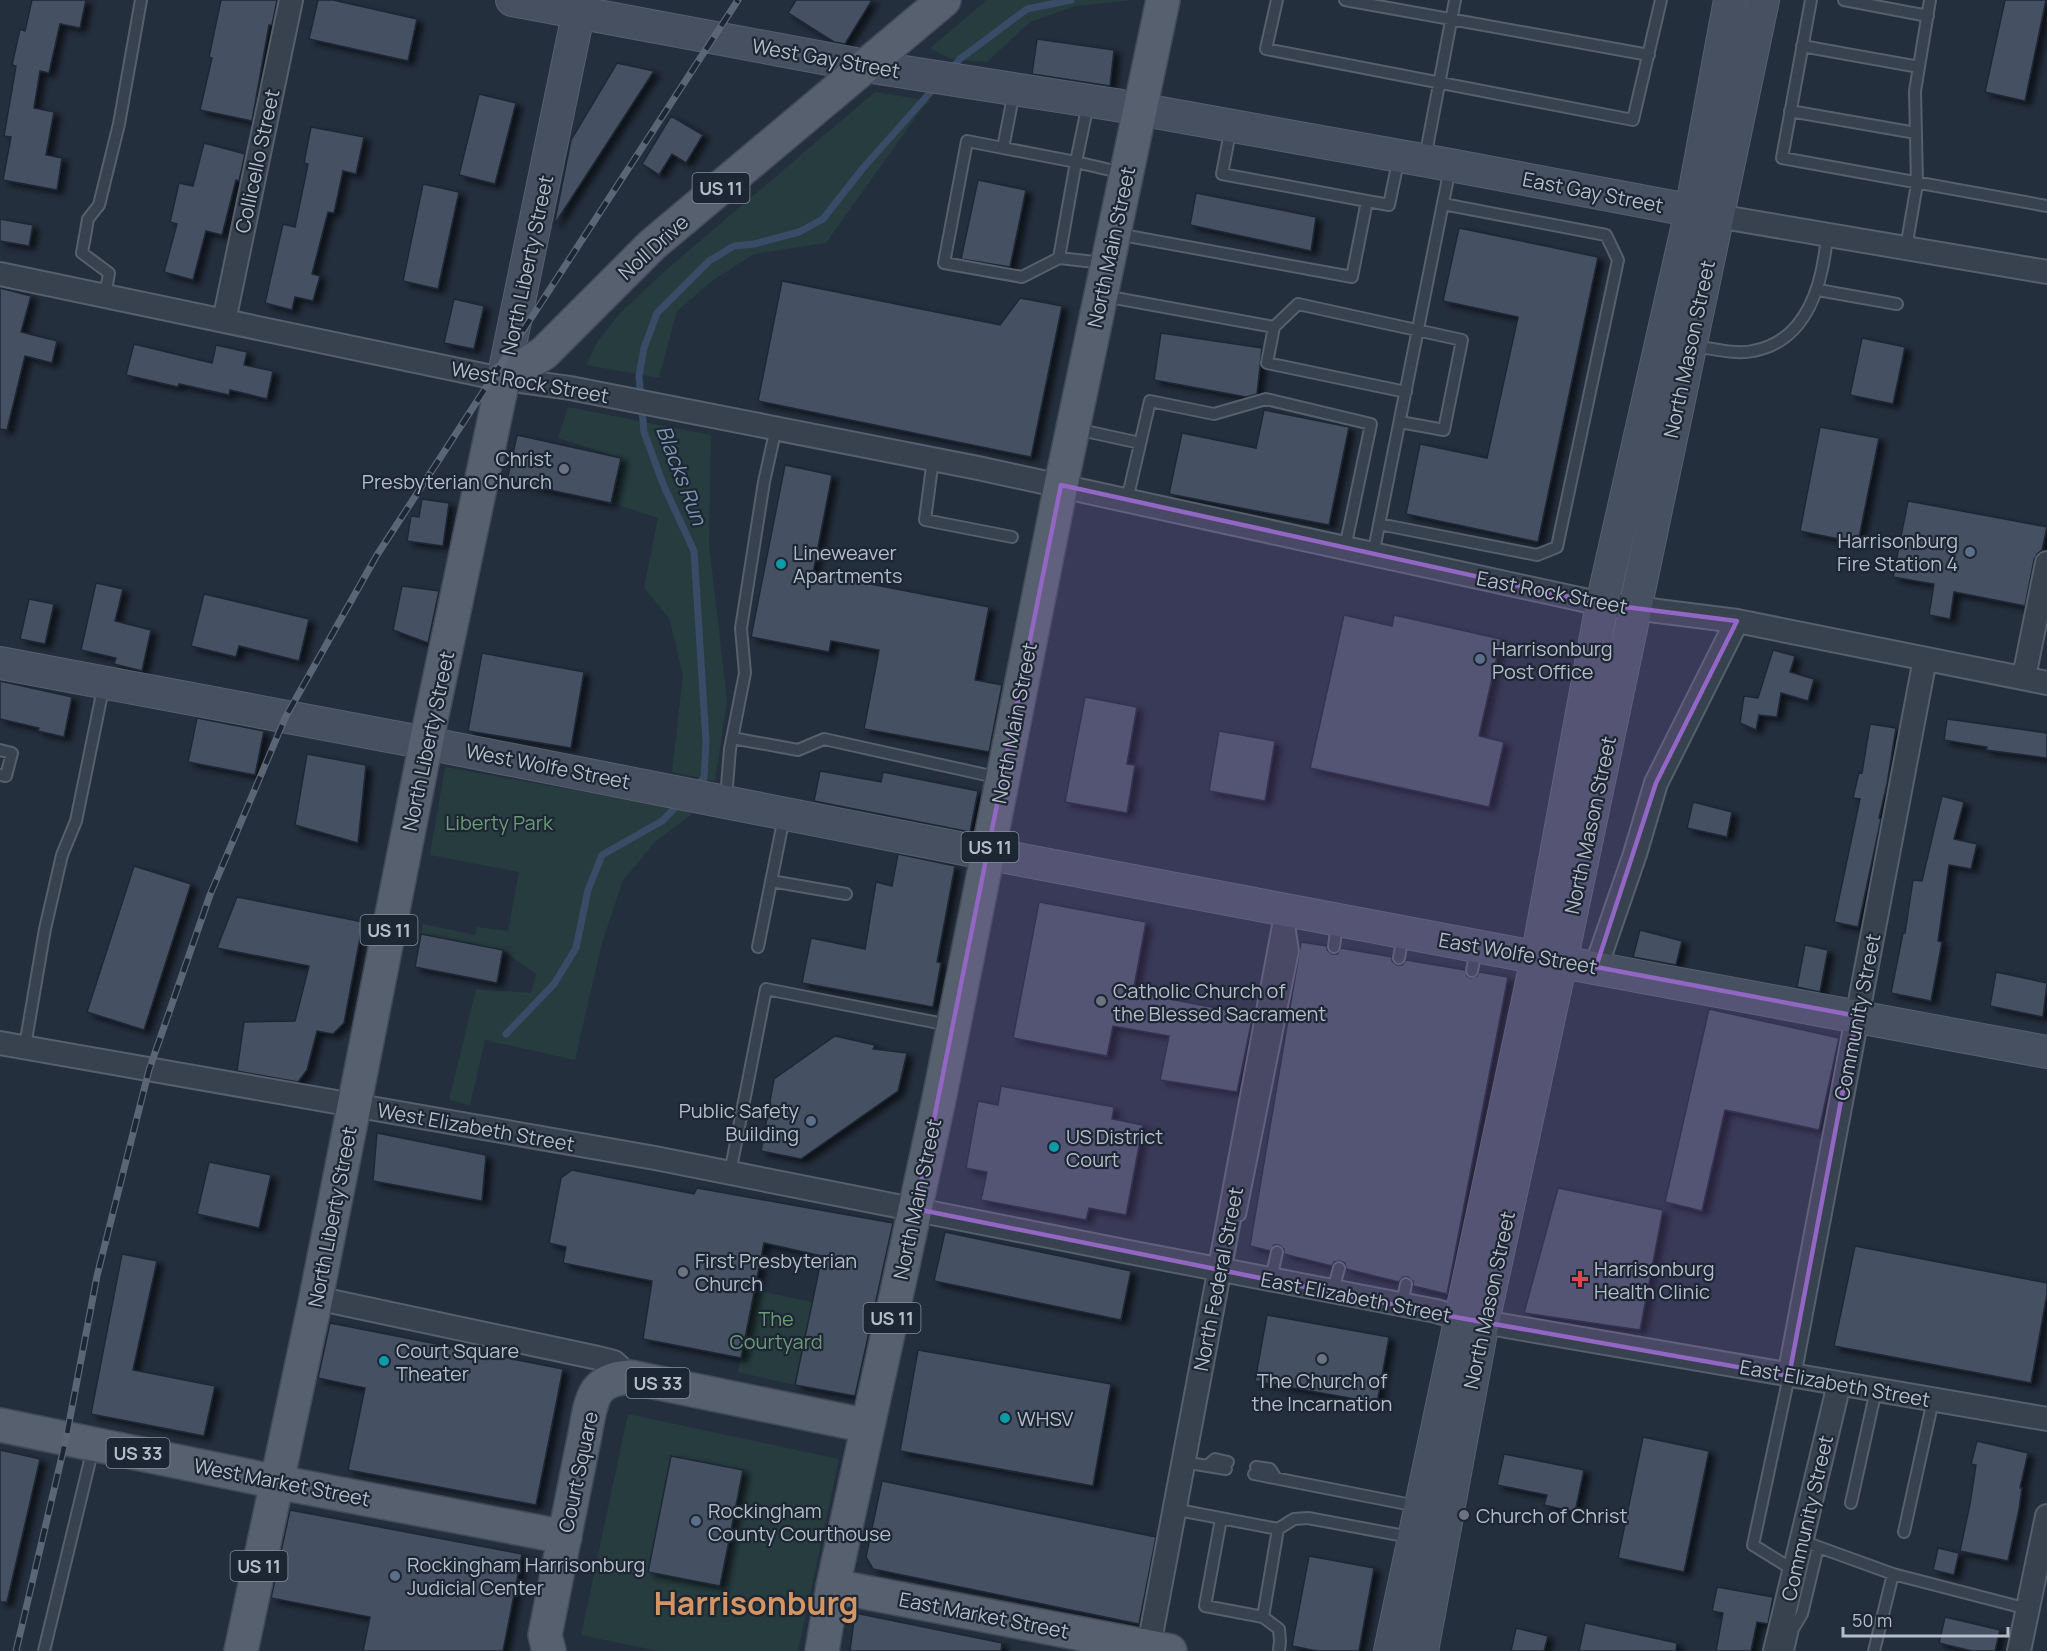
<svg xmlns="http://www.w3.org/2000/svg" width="2047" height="1651" font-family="Manrope,sans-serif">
	<defs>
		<filter id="shadow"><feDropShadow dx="6" dy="4" stdDeviation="3" flood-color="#0009"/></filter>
	</defs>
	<rect width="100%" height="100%" fill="#242f3e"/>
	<path fill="#263c3f" d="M987 0H1134L1076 6 1030 22 987 62 951 59 930 48Z
		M875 92 931 101 923 107 826 243 754 254 712 281 677 311 659 378 586 365 597 342 620 313 666 270Z
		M568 407 711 435 709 544 727 700 715 781 672 772 683 675 669 618 644 588 658 518 611 503 621 458 558 438Z
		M445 767 695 812 656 841 623 880 602 943 575 1060 485 1040 470 1105 449 1100 476 989 531 993 536 974 503 950 421 934 423 924 475 935 477 927 508 931 519 872 430 855Z
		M754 1290 812 1302 795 1385 738 1372Z
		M628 1414 839 1459 798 1651H658L581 1635Z"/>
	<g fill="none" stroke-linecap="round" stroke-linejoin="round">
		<path stroke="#394c67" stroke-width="7" d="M949 71 960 59 1027 9 1071 0
			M696 786 704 778 706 742 694 551 663 484 644 432 639 376 644 348 657 313 709 261 734 246 754 244 799 232 823 219 863 168 936 86
			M506 1034 554 984 576 948 588 890 602 855 662 821 680 803"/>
	</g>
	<path fill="#455162" stroke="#1f2835" stroke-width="1.5" filter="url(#shadow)" d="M32 0H86L80 28 60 24 49 73 40 71 34 108 54 112 46 155 62 158 57 190 3 180 11 137 4 136 16 66 12 65 20 29 25 31Z
		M221 0H277L272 25H269L252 121 200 110 212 58 209 57Z
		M318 0H333L417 19 408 61 309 39Z
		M796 0H872L845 44 834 42 788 13Z
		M2005 0H2046L2025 101 1985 92Z
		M1037 39 1114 50 1110 86 1032 74Z
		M617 63 654 71 554 225 571 140Z
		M479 94 516 103 495 184 459 175Z
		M671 116 703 135 686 163 672 154 659 175 642 164Z
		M311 127 364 137 356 174 343 171 334 213 328 212 312 274 320 276 313 301 295 297 292 310 265 303 283 224 295 227 308 164 304 163Z
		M204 143 245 154 239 181 236 180 222 235 206 231 193 280 164 272 177 224 170 222 179 183 193 186Z
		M978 180 1026 190 1010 267 961 259Z
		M423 184 459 192 438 289 403 281Z
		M1196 193 1316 217 1311 251 1190 225Z
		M0 219 33 225 29 246 0 241Z
		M1459 228 1598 257 1538 542 1406 514 1420 444 1487 458 1518 317 1443 301Z
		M782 281 1000 325 1020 298 1062 306 1031 457 758 401Z
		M0 288 31 296 21 332 57 341 52 363 25 356 7 430 0 429Z
		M454 299 484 306 474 349 444 343Z
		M1161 333 1262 348 1257 394 1246 397 1154 380Z
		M1862 338 1905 347 1893 404 1850 395Z
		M134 344 212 363 216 345 247 352 244 365 273 371 267 399 230 390 229 395 179 384 178 387 126 375Z
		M1264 410 1349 427 1329 525 1169 494 1182 433 1256 448Z
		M1820 427 1879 438 1858 543 1800 531Z
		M517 435 621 458 611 503 507 481Z
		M785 465 832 475 813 573 989 607 975 680 1002 685 989 752 864 729 879 650 831 641 829 652 751 637Z
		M422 499 449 503 443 546 407 541 411 516 419 517Z
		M1908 501 2047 527 2042 550 2037 554 2034 560 2025 606 1954 592 1950 619 1929 615 1934 584 1893 577Z
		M96 583 123 589 115 621 151 630 142 671 114 664 116 658 81 650Z
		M402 586 439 591 428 643 393 630Z
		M204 594 309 619 299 661 239 646 236 657 191 646Z
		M29 599 54 604 45 644 20 639Z
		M1344 615 1392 626 1394 615 1501 639 1479 736 1504 742 1489 807 1310 768Z
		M1773 650 1795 656 1790 672 1814 679 1808 701 1781 693 1777 717 1759 715 1756 730 1740 723 1744 696 1758 698Z
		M482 653 584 672 571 748 468 731Z
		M0 681 72 697 64 737 38 731 39 728 0 719Z
		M1085 697 1137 707 1127 764 1135 765 1127 813 1065 802Z
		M197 718 264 731 255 775 188 762Z
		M1947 719 2047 733V758L1986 750 1987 747 1944 740Z
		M1870 724 1896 728 1887 784 1879 818 1881 819 1858 927 1834 922 1860 799 1853 798 1859 772 1862 773Z
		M1219 731 1275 741 1265 801 1209 791Z
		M307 754 366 765 358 843 295 825Z
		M820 771 881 782 883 772 978 791 970 832 814 801Z
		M1942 796 1964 802 1954 839 1977 844 1971 869 1949 865 1938 941 1942 942 1931 1001 1891 993 1903 933H1905L1913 880 1922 881Z
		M1693 802 1732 812 1727 837 1687 828Z
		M898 854 955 866 937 962 941 963 933 1007 802 983 811 938 865 949 876 882 892 886Z
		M134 866 191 884 144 1030 87 1012Z
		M237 897 363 922 344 1023 333 1034 317 1031 307 1070 298 1082 237 1071 244 1022 295 1021 309 966 217 948Z
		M1039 902 1146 922 1133 992 1253 1015 1237 1092 1160 1080 1169 1036 1113 1026 1107 1056 1013 1038Z
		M1640 930 1682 941 1676 965 1633 957Z
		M421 934 503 950 497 983 415 967Z
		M1301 942 1327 946V950L1332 954H1337L1341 948 1392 957V961L1397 965H1402L1406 960 1465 970 1467 976 1471 978 1477 976 1479 972 1508 977 1447 1294 1413 1286V1281L1408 1277H1403L1399 1282 1346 1269 1345 1263 1340 1261 1334 1262 1332 1266 1284 1254V1249L1279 1245H1274L1270 1251 1250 1246Z
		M1805 945 1828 950 1820 992 1797 987Z
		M1996 972 2047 983 2043 1017 1990 1006Z
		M1709 1009 1839 1038 1819 1130 1725 1110 1702 1211 1665 1202Z
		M835 1036 875 1045 873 1049 907 1053 898 1091 801 1159 761 1151 774 1079Z
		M1001 1086 1114 1107 1112 1119 1143 1125 1126 1215 1089 1208 1086 1220 981 1200 987 1172 966 1168 978 1101 998 1105Z
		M377 1133 486 1155 482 1201 373 1181Z
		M209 1162 271 1175 259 1228 197 1214Z
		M572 1170 694 1194 697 1188 893 1223 855 1396 795 1385 822 1256 764 1243 741 1358 643 1339 652 1281 563 1263 566 1247 549 1243 561 1178Z
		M1558 1188 1663 1210 1640 1330 1524 1313Z
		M945 1232 1131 1271 1121 1320 934 1281Z
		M1855 1246 2047 1283V1294L2031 1383 1834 1346Z
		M122 1254 157 1261 133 1370 215 1386 204 1436 91 1414Z
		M1267 1315 1389 1337 1377 1403 1255 1381Z
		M330 1323 563 1369 536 1505 348 1470 365 1388 318 1378Z
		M918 1350 1111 1384 1093 1486 900 1451Z
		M1643 1437 1709 1451 1684 1572 1618 1558Z
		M1977 1441 2028 1453 2020 1488H2022L2019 1509 2008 1561 1960 1551 1970 1504 1976 1465 1971 1464Z
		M0 1450 40 1459 7 1602H0Z
		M1504 1454 1584 1470 1575 1512 1544 1505 1547 1495 1497 1485Z
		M671 1456 743 1470 720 1586 648 1572Z
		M882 1481 1156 1537 1139 1624 873 1569 866 1557Z
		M290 1510 522 1554 503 1651H363L370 1617 271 1598Z
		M1938 1548 1959 1553 1954 1575 1933 1570Z
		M1309 1556 1374 1568 1359 1651H1317L1292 1646Z
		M1717 1587 1773 1597 1768 1624 1757 1622 1751 1651H1716L1723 1613 1712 1611Z
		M855 1613 1002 1643 1001 1651H850Z
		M1945 1617 2000 1630 1995 1651H1972L1939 1643Z
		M1585 1623 1677 1643 1676 1651H1579Z
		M1516 1628 1548 1636 1544 1651H1511Z"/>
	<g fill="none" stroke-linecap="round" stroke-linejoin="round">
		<g stroke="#565f6c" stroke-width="14">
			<path id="lane" d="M1277 0 1266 49 1633 120 1661 0
				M1345 0 1649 55
				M1811 0 1782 158 2047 206
				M1844 0 1928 16
				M1802 46 1919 67
				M1014 92 1003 148 1076 162 1088 104
				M1790 111 1916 133
				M1003 148 967 141 944 263 1022 277 1059 258
				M1425 158 1455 0
				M1367 201 1389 205 1399 157
				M1117 234 1352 277 1367 201 1222 174 1231 127
				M1906 248 1917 184 1915 91 1930 0
				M1104 263 1059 258 1076 162 1123 173
				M1818 290 1897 304
				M105 296 109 273 82 253 88 219 99 205 119 124 141 0
				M1104 296 1274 327 1298 304 1462 340 1444 430 1400 422
				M1274 327 1267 363 1406 392
				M1693 346C1712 348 1734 355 1753 351 1808 341 1823 282 1827 235
				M1076 429 1140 443
				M933 459 925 520 1012 537
				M1127 500 1150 401 1214 414 1266 399 1371 424 1345 548
				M1379 524 1537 555 1557 547 1618 260 1606 235 1443 204
				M1373 555 1450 168
				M732 738 798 750 824 739 1000 778
				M0 750 12 753 6 776 0 775
				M726 798 730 749 745 673 741 628 764 482 776 428
				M771 881 846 894
				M758 947 784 817
				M1334 947 1337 923
				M1399 958 1403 935
				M1472 971 1476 950
				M25 1046 45 929 62 855 76 821 104 684
				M730 1173 766 989 949 1025
				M1240 1215 1293 951 1290 931
				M1271 1279 1277 1252
				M1333 1291 1339 1268
				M1402 1304 1406 1284
				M1789 1376 1753 1545 1795 1571
				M1183 1462 1226 1469
				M1207 1466 1215 1459 1228 1462
				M1256 1467 1270 1469 1276 1478
				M1254 1474 1417 1506
				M1851 1503 1876 1390
				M1173 1509 1278 1529 1294 1519 1308 1518 1410 1537
				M1221 1519 1205 1606 1263 1617 1278 1529
				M1904 1532 1933 1400
				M1802 1541 1893 1574 2028 1609
				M1263 1617 1279 1629 1280 1641 1279 1651
				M44 1651 93 1448
				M1788 1651 1793 1629 1802 1614 1818 1547
				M1874 1651 1893 1574"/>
		</g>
		<g stroke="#565f6c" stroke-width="26">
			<path id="street" d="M1717 216 2047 272
				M0 274 492 377 570 388 978 468 1602 604 1737 621 2047 683
				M224 321 291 0
				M2024 677 2047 563
				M1596 967 1635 854 1656 783 1737 621
				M0 1043 655 1158 1129 1252 1436 1311 1460 1318 2047 1419
				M316 1298 598 1358 614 1362 630 1377
				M1789 1376 1925 659
				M1148 1651 1287 910
				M1775 1651 1839 1384
				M2019 1651 2047 1516"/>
		</g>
		<g stroke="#565f6c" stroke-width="34">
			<path id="secondary" d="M512 0 866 66 1116 105 1450 165 1710 214
				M503 379 581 0
				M0 663 426 743 969 850 1513 953 2047 1052
				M1390 1651 1537 958 1602 604 1691 211 1730 0
				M1422 1651 1483 1322 1561 962 1763 0"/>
		</g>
		<g stroke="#414a57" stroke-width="36">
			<path id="primary" d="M0 1425 277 1482 565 1537
				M833 1586 1170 1651
				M241 1651 316 1298 426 743 503 379 544 353 652 245 944 0
				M549 1651 545 1635C558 1571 570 1508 583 1444 587 1428 588 1405 597 1391 605 1380 618 1378 630 1377L868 1426
				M822 1651 833 1586 939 1099 1061 485 1163 0"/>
		</g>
		<use href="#lane" stroke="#38414e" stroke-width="10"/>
		<use href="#street" stroke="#38414e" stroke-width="22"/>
		<use href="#secondary" stroke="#465061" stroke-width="32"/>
		<use href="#primary" stroke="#56606e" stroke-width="33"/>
		<g stroke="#5a6575" stroke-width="7">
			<path id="rail" d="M16 1651 66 1439 97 1276 149 1070 210 895 286 716 377 555 738 0"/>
		</g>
		<use href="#rail" stroke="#1d2633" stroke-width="4.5" stroke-dasharray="14" stroke-linecap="butt"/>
	</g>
	<path fill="#9266c3" fill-opacity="0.2" stroke="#9266c3" stroke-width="4.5" stroke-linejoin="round" d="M1061 485 1602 604 1737 621 1656 783 1596 967 1857 1016 1789 1376 1460 1318 916 1209Z"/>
	<g fill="#6b7280" stroke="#1d2633" stroke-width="2">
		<circle cx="564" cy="469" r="6"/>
		<circle cx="1101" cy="1001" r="6"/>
		<circle cx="683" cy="1272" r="6"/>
		<circle cx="1322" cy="1359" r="6"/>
		<circle cx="1464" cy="1515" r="6"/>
	</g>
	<g fill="#5c6f8a" stroke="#1d2633" stroke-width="2">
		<circle cx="1970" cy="552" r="6"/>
		<circle cx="1480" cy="659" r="6"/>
		<circle cx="811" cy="1121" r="6"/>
		<circle cx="696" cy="1521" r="6"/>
		<circle cx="395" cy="1576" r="6"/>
	</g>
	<g fill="#0f9aa8" stroke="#1d2633" stroke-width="2">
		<circle cx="781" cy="564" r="6"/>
		<circle cx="1054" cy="1147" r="6"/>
		<circle cx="384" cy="1361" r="6"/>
		<circle cx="1005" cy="1418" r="6"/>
	</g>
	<path fill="#e0444e" stroke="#1d2633" stroke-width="2" d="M1577 1270h6v6h6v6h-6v6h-6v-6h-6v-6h6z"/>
	<g text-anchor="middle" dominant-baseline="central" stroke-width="4.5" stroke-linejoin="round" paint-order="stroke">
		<g fill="#1d2633" stroke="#878f9c" stroke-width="1.5">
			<rect x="692.5" y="173" width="57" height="30" rx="4.5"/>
			<rect x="961.5" y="832" width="57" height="30" rx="4.5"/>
			<rect x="360.5" y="915" width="57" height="30" rx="4.5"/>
			<rect x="863.5" y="1303" width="57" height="30" rx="4.5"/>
			<rect x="626.5" y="1368" width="63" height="30" rx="4.5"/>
			<rect x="106.5" y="1438" width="63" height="30" rx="4.5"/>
			<rect x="230.5" y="1551" width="57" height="30" rx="4.5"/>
		</g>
		<g font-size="18" font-weight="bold" fill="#b4bcc9">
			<text x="721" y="188">US 11</text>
			<text x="990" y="847">US 11</text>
			<text x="389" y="930">US 11</text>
			<text x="892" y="1318">US 11</text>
			<text x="658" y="1383">US 33</text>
			<text x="138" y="1453">US 33</text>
			<text x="259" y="1566">US 11</text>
		</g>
		<g font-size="20" fill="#b4bcc9" stroke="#1d2633">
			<text transform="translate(826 58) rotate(10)">West Gay Street</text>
			<text transform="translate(257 161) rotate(-78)">Collicello Street</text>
			<text transform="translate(1593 192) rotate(11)">East Gay Street</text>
			<text transform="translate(653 247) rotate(-42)">Noll Drive</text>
			<text transform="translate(1111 247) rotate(-78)">North Main Street</text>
			<text transform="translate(527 265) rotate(-78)">North Liberty Street</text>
			<text transform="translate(1689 349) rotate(-78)">North Mason Street</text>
			<text transform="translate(530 382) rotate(10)">West Rock Street</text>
			<text transform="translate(1552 592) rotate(11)">East Rock Street</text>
			<text transform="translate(1014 723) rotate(-79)">North Main Street</text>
			<text transform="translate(428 741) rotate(-78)">North Liberty Street</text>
			<text transform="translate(548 766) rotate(11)">West Wolfe Street</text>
			<text transform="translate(1590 825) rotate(-78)">North Mason Street</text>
			<text transform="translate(1518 953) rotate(10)">East Wolfe Street</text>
			<text transform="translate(1857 1017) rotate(-79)">Community Street</text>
			<text transform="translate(476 1127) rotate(10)">West Elizabeth Street</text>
			<text transform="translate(917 1199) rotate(-78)">North Main Street</text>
			<text transform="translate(332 1217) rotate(-79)">North Liberty Street</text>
			<text transform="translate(1218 1279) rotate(-79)">North Federal Street</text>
			<text transform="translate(1356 1297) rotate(11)">East Elizabeth Street</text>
			<text transform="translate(1489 1300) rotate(-78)">North Mason Street</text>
			<text transform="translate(1835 1383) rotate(10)">East Elizabeth Street</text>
			<text transform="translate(578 1472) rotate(-78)">Court Square</text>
			<text transform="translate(282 1482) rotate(11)">West Market Street</text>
			<text transform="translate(1807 1518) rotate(-77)">Community Street</text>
			<text transform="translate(984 1615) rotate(11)">East Market Street</text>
		</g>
		<g font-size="20" fill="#b4bcc9" stroke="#1d2633" text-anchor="start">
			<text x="552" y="458" text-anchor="end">Christ<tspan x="552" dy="23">Presbyterian Church</tspan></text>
			<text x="1958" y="540" text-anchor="end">Harrisonburg<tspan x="1958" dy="23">Fire Station 4</tspan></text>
			<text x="793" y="552">Lineweaver<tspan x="793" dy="23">Apartments</tspan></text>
			<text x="1492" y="648">Harrisonburg<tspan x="1492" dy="23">Post Office</tspan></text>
			<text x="1113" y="990">Catholic Church of<tspan x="1113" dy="23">the Blessed Sacrament</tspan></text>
			<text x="799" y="1110" text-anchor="end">Public Safety<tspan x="799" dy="23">Building</tspan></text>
			<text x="1066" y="1136">US District<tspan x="1066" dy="23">Court</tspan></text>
			<text x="695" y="1260">First Presbyterian<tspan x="695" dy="23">Church</tspan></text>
			<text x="1594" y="1268">Harrisonburg<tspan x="1594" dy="23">Health Clinic</tspan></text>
			<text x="396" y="1350">Court Square<tspan x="396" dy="23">Theater</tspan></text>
			<text x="1322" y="1380" text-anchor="middle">The Church of<tspan x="1322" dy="23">the Incarnation</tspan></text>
			<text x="1017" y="1418">WHSV</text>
			<text x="708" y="1510">Rockingham<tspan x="708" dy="23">County Courthouse</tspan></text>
			<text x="1476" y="1515">Church of Christ</text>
			<text x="407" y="1564">Rockingham Harrisonburg<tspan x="407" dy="23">Judicial Center</tspan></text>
		</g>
		<g font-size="20" fill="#6b9a76" stroke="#1d2633">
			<text x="499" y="822">Liberty Park</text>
			<text x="776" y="1318">The<tspan x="776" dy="23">Courtyard</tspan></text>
		</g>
		<g font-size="21" font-style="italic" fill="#7c92b1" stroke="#1d2633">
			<text transform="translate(682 475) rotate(69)">Blacks Run</text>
		</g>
		<g font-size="32" font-weight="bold" fill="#d59563" stroke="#1d2633">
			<text x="756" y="1603">Harrisonburg</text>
		</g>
	</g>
	<path d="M1843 1627v9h165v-9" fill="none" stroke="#b4bcc9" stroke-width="3"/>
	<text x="1852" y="1627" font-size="18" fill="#b4bcc9" stroke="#1d2633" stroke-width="4.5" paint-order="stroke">50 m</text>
</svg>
